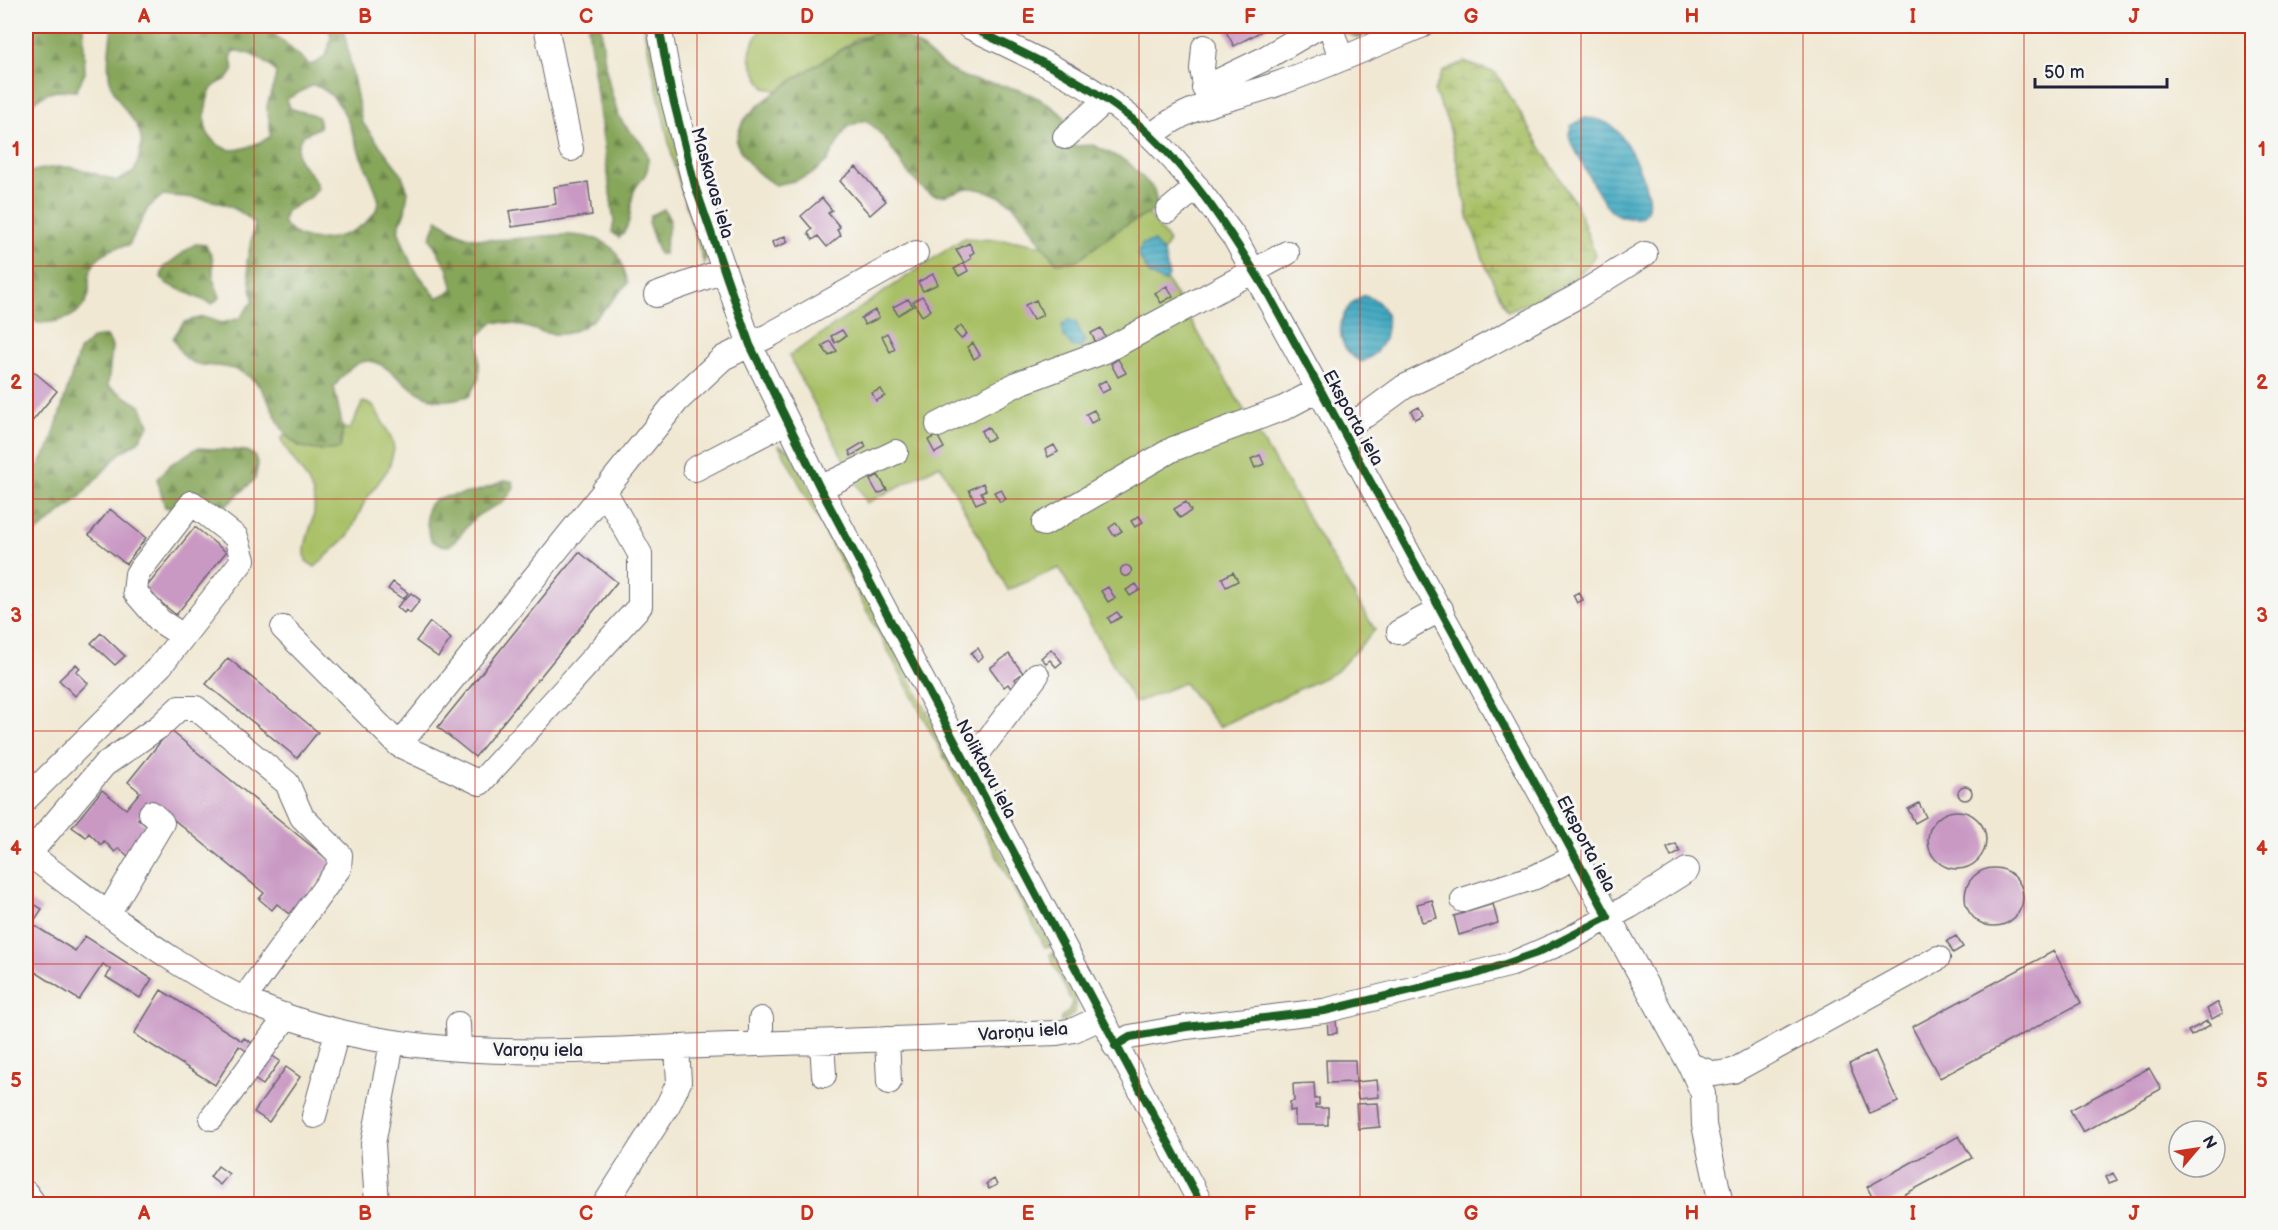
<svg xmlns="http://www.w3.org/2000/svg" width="2278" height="1230" font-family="'Balsamiq Sans',sans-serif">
	<defs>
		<pattern id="forest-firs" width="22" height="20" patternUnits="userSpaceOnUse" patternTransform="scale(1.5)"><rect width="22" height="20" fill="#86a65a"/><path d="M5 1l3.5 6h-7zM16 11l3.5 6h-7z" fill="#6d874c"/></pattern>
		<pattern id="wetland-marsh" width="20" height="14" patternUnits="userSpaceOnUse" patternTransform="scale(1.5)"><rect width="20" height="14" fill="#a8c065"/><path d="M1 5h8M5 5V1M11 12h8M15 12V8" fill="none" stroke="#889c54"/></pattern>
		<pattern id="water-rules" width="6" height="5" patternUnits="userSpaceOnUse" patternTransform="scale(1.5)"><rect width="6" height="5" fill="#41a9c1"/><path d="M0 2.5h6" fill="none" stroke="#36899e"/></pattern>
	</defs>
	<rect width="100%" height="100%" fill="#f6f6f2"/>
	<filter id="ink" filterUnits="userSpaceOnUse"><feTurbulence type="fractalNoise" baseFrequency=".0167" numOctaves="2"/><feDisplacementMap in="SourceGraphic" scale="12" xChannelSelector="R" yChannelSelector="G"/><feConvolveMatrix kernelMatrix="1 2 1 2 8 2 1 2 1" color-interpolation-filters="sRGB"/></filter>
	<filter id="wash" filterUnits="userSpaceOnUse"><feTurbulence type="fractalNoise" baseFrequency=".008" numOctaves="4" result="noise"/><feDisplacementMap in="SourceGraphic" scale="24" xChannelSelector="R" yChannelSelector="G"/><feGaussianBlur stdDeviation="1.35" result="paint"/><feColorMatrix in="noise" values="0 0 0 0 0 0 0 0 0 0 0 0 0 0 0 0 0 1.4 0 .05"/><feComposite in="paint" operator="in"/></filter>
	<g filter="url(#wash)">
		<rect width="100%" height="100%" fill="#f0e8d3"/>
		<path fill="#a8c065" stroke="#657150" stroke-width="1.5" d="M643 26H648L687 194 706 254 704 263 674 165Z
			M764 26H865L875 33 856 39 781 91 765 88C748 63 743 50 764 26Z
			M1138 201 1169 241 1157 264 1375 630 1336 672 1219 727 1184 683 1135 703 1059 568 1008 590 940 465 867 503 789 356 964 238 1016 241 1053 248Z
			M363 402 373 405 392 439 394 449 389 468 365 501 349 535 315 567 306 561C301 539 317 523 314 501 312 477 290 461 281 439L285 435 300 447 340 449 343 428 350 429Z
			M779 445 789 450 1051 947H1045Z
			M1053 952C1064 973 1094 1009 1061 1022V1018L1069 1011 1072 1002 1052 961 1050 955Z"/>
		<path fill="url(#forest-firs)" stroke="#54644a" stroke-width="1.5" fill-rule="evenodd" d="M26 26H83L85 73 76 91C54 89 41 93 26 110Z
			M112 26H265L310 65C328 59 329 51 331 34L325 26H343L362 122 401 173 408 191 405 211 398 230 412 266 437 298 453 290 448 270 430 238 438 219C449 227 460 236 474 238 514 246 578 222 610 246 621 255 624 270 628 283 607 305 582 342 546 333 527 328 513 321 493 322L479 336V378L469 396C455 399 442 403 428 397 389 382 374 330 334 387L343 428 340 449C262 461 288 392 239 371 209 358 191 379 173 338L184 322 203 317 222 323 240 318 253 301 247 261 255 224C229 197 198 199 163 195L148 208 129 245C109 248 92 256 89 278 89 284 90 291 88 297 80 319 56 323 37 323L26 311V173C69 162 75 167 117 181L134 172C154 122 128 126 112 87 105 69 110 44 112 26ZM233 51C249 51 265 60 276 72 275 85 267 100 267 108 268 119 272 125 270 137 262 141 253 146 244 148 223 155 203 138 205 117 206 109 206 98 211 90 217 80 228 84 234 69L231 60ZM313 85C345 94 351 132 362 159 368 173 376 187 379 202 372 235 303 256 283 222L286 211 311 197 318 189C313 165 287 166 302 136L320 127 318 117C309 111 300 113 290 108L287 99Z
			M588 26H601C603 56 608 87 619 116 625 131 646 141 648 158 650 175 639 180 634 191 628 210 634 223 619 238L612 232 614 222Z
			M1340 26H1387L1358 38 1341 31Z
			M875 33C923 33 922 57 960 75 972 81 983 82 996 84 1022 89 1048 100 1066 119L1058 135 1074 146 1093 145 1128 162 1154 189 1158 209 1124 226 1076 261 1057 263C1024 229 1026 196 972 188 957 186 946 203 928 192 900 174 895 141 865 120L847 127 827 161 812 174 794 181 775 185C756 173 745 162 736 142 738 136 739 129 742 124 753 102 850 41 875 33Z
			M664 209 670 220 664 254H659L649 225 650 216Z
			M195 244 206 245 213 259V279L220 297 212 304 167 284 161 277 164 267Z
			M107 336 112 346 108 386 142 407 149 425 138 442 120 453 79 498 33 535 26 550V488L51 443 79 351 93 338Z
			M197 448 246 451 254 455 258 464 255 479 227 505 217 507 199 498 175 509 165 507 157 479 171 464Z
			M504 481H512L514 486C505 508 490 505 475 518 465 527 460 538 449 546L439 545 431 540C415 490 443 500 477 491 486 489 495 484 504 481Z"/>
		<path fill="url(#wetland-marsh)" stroke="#657150" stroke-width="1.5" d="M1464 62 1496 73 1579 210 1595 255C1576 288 1540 297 1507 311L1485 264 1468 216 1449 125 1434 91 1443 71Z"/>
		<path fill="url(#water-rules)" stroke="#32667e" stroke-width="1.5" d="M1585 118C1596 118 1606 121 1614 128 1627 139 1652 190 1648 207 1645 224 1619 219 1610 210 1594 191 1583 163 1571 142L1569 134 1571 126Z
			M1153 241 1164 253 1169 276 1164 282 1150 275 1138 255 1142 244Z
			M1365 295C1400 306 1390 349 1362 362 1331 349 1335 307 1365 295Z
			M1068 320 1075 321 1085 341 1081 348 1072 346 1064 337 1062 325Z"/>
		<g id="blocks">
			<path fill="#c999c4" d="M1223 26H1271L1234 46Z
				M856 167 886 201 870 215 840 181Z
				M588 182 592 215 512 227 509 211 556 204 554 187Z
				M822 198 832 210 828 213 840 227 837 230 841 235 827 247 818 236 813 240 808 233 812 229 801 216Z
				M785 236 788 242 774 248 772 242Z
				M969 243 974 252 970 255 971 259 964 263 956 250Z
				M964 263 968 271 959 276 954 269Z
				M933 274 938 284 923 291 918 282Z
				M1167 286 1173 296 1161 303 1155 293Z
				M922 296 931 310 922 316 913 302Z
				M908 299 913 306 898 315 893 307Z
				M1036 300 1043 315 1033 320 1025 305Z
				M875 310 879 318 865 325 861 318Z
				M961 326 967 334 961 339 954 331Z
				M1101 328 1108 343 1098 347 1091 333Z
				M842 330 846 336 835 343 831 336Z
				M887 333 895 349 890 352 882 336Z
				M830 341 837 351 829 356 822 346Z
				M973 343 980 355 974 359 967 347Z
				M1118 359 1126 373 1118 377 1111 364Z
				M26 365 57 391 26 429Z
				M1106 380 1110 389 1102 393 1097 385Z
				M881 389 885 396 876 401 872 393Z
				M1419 407 1423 415 1415 419 1411 411Z
				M1094 410 1099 419 1091 423 1086 414Z
				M988 427 994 438 986 441 981 431Z
				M937 435 944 448 935 453 928 440Z
				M864 442 866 447 851 456 849 451Z
				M1054 445 1058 452 1048 457 1045 450Z
				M1260 455 1264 464 1255 468 1251 459Z
				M878 475 887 490 878 494 870 480Z
				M983 483 986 490 981 492 985 500 976 504 969 490Z
				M1001 489 1006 499 1000 502 994 492Z
				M1186 502 1191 511 1180 518 1174 509Z
				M110 509 146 538 126 564 89 535Z
				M1139 516 1143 522 1135 527 1131 521Z
				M1116 523 1122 531 1114 536 1109 528Z
				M195 527 226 552 176 615 145 589Z
				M579 552 617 582 475 757 438 727Z
				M1120.5 571a5.5 5.5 0 1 1 11 0a5.5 5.5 0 1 1-11 0Z
				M1233 572 1238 581 1226 587 1222 578Z
				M393 582 408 593 403 599 388 589Z
				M1136 584 1140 590 1130 596 1126 590Z
				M1108 587 1115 598 1108 602 1101 591Z
				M1579 592 1583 600 1577 603 1573 595Z
				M411 593 420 600 410 613 406 610 404 613 397 607Z
				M1117 612 1121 617 1111 623 1108 618Z
				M430 622 451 639 438 657 416 641Z
				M101 633 125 656 115 665 91 643Z
				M978 648 983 657 977 661 971 653Z
				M1051 649 1062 662 1056 667 1050 660 1046 663 1041 658Z
				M1009 654 1023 673 1015 679 1019 686 1012 690 1008 684 1004 687 990 668Z
				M228 658 318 732 297 758 206 684Z
				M76 664 80 668 76 671 88 683 75 696 59 680Z
				M170 730 332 863 290 914 277 904 272 910 259 899 264 893 152 802 138 819 153 831 130 858 119 848 115 852 104 841 101 845 89 833 86 837 72 827 102 790 126 809 140 792 128 782Z
				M1958 793a7 7 0 1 1 14 0a7 7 0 1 1-14 0Z
				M1919 803 1926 817 1915 823 1908 809Z
				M1928 840a29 29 0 1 1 58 0a29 29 0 1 1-58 0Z
				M1676 844 1680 852 1671 857 1667 848Z
				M1965 897a29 29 0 1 1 58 0a29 29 0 1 1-58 0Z
				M26 899 42 909 32 924 75 951 85 936 152 979 140 998 106 977 111 970 103 964 79 1000 26 966Z
				M1432 900 1437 918 1422 922 1417 904Z
				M1493 904 1498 923 1459 935 1454 916Z
				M1956 936 1963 947 1953 953 1947 941Z
				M2054 951 2081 1003 1940 1078 1912 1027Z
				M161 990 242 1041 244 1038 254 1044 248 1052 239 1046 215 1085 134 1034Z
				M2218 1002 2223 1013 2212 1019 2207 1009Z
				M1336 1018 1337 1033 1328 1034 1327 1019Z
				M2207 1021 2210 1025 2191 1036 2188 1031Z
				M1875 1051 1898 1102 1870 1114 1849 1064Z
				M268 1053 280 1061 263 1085 251 1077Z
				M1326 1060H1355L1356 1082 1327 1083Z
				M286 1067 300 1077 269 1122 254 1112Z
				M2149 1068 2161 1089 2083 1132 2070 1110Z
				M1377 1080 1379 1097 1358 1099 1356 1082Z
				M1314 1083 1315 1099 1319 1098V1105H1315V1108H1328V1125H1295V1110L1290 1111V1102L1294 1101 1293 1084Z
				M1378 1103 1380 1127 1358 1129 1356 1104Z
				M1959 1136 1972 1158 1887 1204H1876L1867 1187Z
				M218 1166 229 1174 220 1185 210 1177Z
				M2113 1173 2117 1180 2109 1183 2106 1177Z
				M994 1179 997 1185 989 1189 986 1184Z"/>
		</g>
	</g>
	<g filter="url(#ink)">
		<use href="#blocks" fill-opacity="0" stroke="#6a6770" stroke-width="1.5"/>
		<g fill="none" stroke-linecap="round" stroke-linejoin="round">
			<g stroke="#6a6770" stroke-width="26">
				<path id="minor" d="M546 26 571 149
					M659 26 671 91 695 186 750 345 820 488 1201 1204
					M968 26C1023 53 1084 79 1131 118 1172 152 1205 197 1236 240L1690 1065 1703 1094 1704 1125 1721 1204
					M1330 26 1341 58
					M1204 47 1202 69 1208 101
					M1204 88 1262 60 1320 26
					M1152 136C1189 102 1232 101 1277 84 1326 67 1373 45 1421 26
					M1065 137 1106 100
					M1168 211 1197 187
					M656 295 723 271
					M938 425 1019 383 1105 351 1287 253
					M1342 428 1366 415 1404 387 1456 362 1576 297 1645 254
					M695 469 786 422
					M820 488 896 452
					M1044 524 1173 449 1284 408 1320 389
					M283 628 399 745 480 783 640 606V554L604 490
					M1399 632 1441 609
					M399 745 677 401 723 358 768 336 916 253
					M964 761 978 753 1037 675
					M26 799 161 665 164 661 243 560 236 537 192 503 137 574 135 592 160 621 183 636
					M26 852C105 910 184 979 277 1013 413 1063 561 1052 703 1046 821 1041 939 1038 1057 1033L1074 1030 1100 1018
					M29 854 104 765 160 726 179 708H196L287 783 302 817 340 855 339 868 244 999
					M1463 900 1535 877 1575 857
					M109 912 162 823 151 813
					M761 1019V1044
					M458 1024 459 1049
					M887 1039 889 1082
					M822 1042 824 1075
					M1115 1046 1130 1037 1186 1027 1324 1011 1512 964 1565 941 1630 906 1687 870
					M1690 1065 1715 1074 1733 1071 1938 958
					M314 1116 337 1032
					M212 1118 281 1024 284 1015
					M26 1193 34 1204
					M377 1204 373 1144 392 1043
					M605 1204 668 1105 679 1082 677 1047"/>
			</g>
			<use href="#minor" stroke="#fff" stroke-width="24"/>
			<g stroke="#f6f6f2" stroke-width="11">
				<path id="cycleway" d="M659 26 671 91 695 186 750 345 820 488 1201 1204
					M968 26C1023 53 1083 79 1131 118 1188 165 1228 228 1266 290L1608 917 1537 953 1473 975 1324 1011 1186 1027 1130 1037 1115 1046"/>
			</g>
			<use href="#cycleway" stroke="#1b5e20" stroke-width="8"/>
		</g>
	</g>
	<path fill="none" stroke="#c8321e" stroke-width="1.5" stroke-opacity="0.55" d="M254 26V1204M475 26V1204M697 26V1204M918 26V1204M1139 26V1204M1360 26V1204M1581 26V1204M1803 26V1204M2024 26V1204M26 266H2252M26 499H2252M26 731H2252M26 964H2252"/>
	<g text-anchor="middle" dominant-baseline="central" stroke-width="6" stroke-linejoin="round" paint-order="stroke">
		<g font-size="18" fill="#22223b" stroke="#f6f6f2">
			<text transform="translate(712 183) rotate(74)">Maskavas iela</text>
			<text transform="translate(1353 418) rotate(61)">Eksporta iela</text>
			<text transform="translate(986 769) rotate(62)">Noliktavu iela</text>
			<text transform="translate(1586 844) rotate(62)">Eksporta iela</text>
			<text transform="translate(1023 1032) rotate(-4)">Varoņu iela</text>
			<text x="538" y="1050">Varoņu iela</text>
		</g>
	</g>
	<rect width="2278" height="1230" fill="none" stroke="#f6f6f2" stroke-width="66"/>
	<g transform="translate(2197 1149) rotate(61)"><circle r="28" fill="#f6f6f2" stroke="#a1a1a9" stroke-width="1.5"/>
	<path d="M0-4.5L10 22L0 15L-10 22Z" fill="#c8321e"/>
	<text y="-9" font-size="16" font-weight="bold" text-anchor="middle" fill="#22223b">N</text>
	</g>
	<path d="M2035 78v9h132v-9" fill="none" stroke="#22223b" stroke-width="3"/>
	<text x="2044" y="78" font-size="18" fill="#22223b" stroke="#f6f6f2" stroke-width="4.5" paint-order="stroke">50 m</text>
	<rect x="33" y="33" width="2212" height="1164" fill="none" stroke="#c8321e" stroke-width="2"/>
	<g font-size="20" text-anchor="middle" font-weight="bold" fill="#c8321e">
		<text x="144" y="23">A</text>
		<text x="365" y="23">B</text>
		<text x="586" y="23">C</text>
		<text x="807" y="23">D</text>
		<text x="1028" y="23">E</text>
		<text x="1250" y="23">F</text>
		<text x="1471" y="23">G</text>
		<text x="1692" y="23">H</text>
		<text x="1913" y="23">I</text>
		<text x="2134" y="23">J</text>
		<text x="16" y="156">1</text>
		<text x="2262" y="156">1</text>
		<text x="16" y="389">2</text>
		<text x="2262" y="389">2</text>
		<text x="16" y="622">3</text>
		<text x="2262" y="622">3</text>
		<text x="16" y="855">4</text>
		<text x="2262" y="855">4</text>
		<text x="16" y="1087">5</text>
		<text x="2262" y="1087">5</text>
		<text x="144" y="1220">A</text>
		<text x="365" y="1220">B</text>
		<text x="586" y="1220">C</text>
		<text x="807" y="1220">D</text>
		<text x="1028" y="1220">E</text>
		<text x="1250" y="1220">F</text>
		<text x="1471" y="1220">G</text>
		<text x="1692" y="1220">H</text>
		<text x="1913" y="1220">I</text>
		<text x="2134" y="1220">J</text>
	</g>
</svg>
